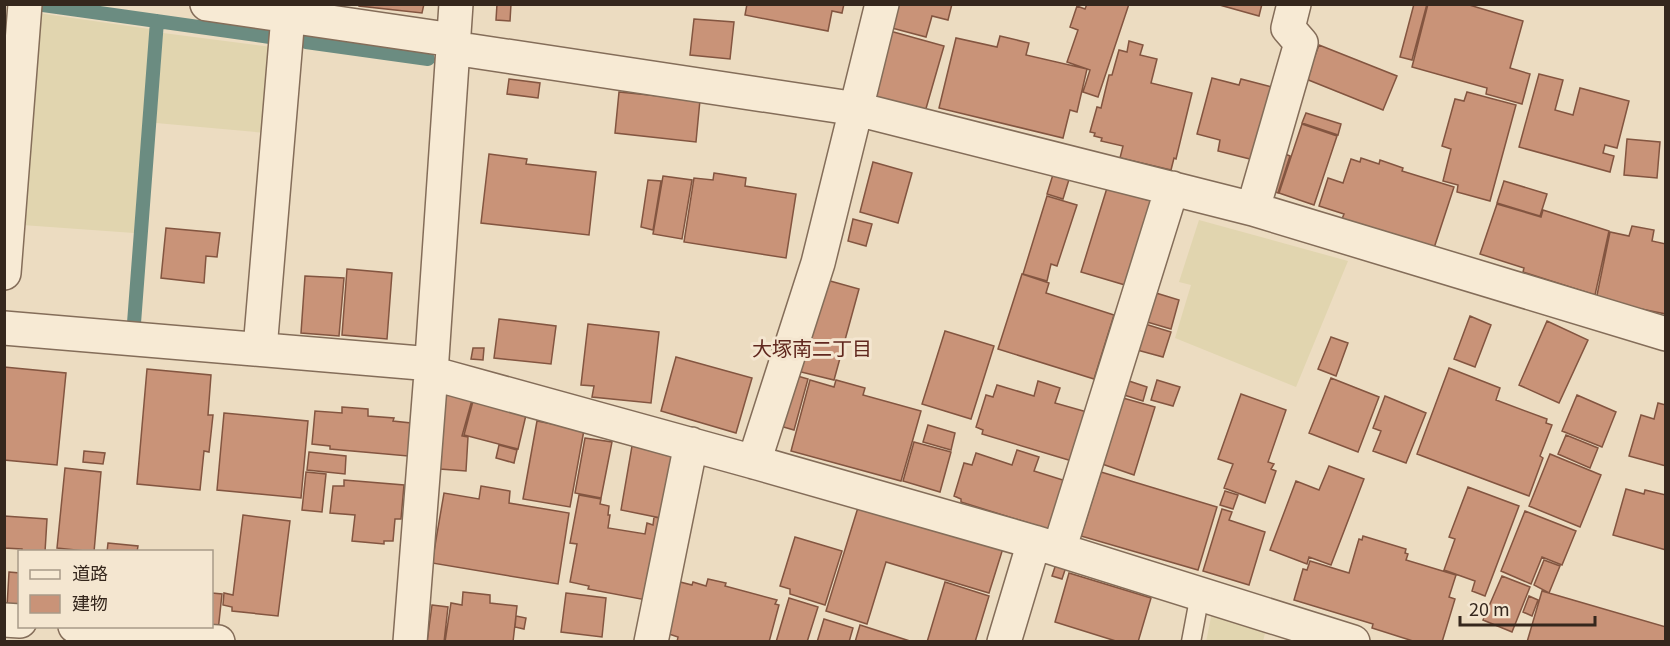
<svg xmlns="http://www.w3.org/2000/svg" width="1670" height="646" font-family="Georgia,'Noto Sans JP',serif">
	<rect width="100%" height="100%" fill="#ecdcc1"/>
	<path fill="#e1d5af" d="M38 13 150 29 134 233 22 225Z
		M163 33 272 47 266 133 156 123Z
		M1199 220 1348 261 1296 387 1175 338 1191 285 1179 282Z
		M1212 612 1266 630 1263 641 1206 642Z"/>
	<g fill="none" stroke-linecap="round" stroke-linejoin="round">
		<path stroke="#6b8c81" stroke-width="14" d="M43 5 270 37
			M306 42 428 59
			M134 323 157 21"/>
	</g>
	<path fill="#c99378" stroke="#835540" stroke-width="1.5" d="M359 4H424L422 13 359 6Z
		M497 4H511L510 21 496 20Z
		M747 4H844L842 13 832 11 828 31 745 15Z
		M894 4H952L948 20 932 16 926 37 888 27Z
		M1087 4H1129L1098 97 1083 92 1090 70 1067 62 1078 30 1070 27 1077 6 1085 9Z
		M1216 4H1262L1259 16Z
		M1414 4H1427L1412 60 1400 57Z
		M1428 4H1466L1523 21 1510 68 1530 74 1522 104 1486 94 1487 88 1412 67Z
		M694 19 734 22 730 59 690 55Z
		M890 31 944 46 925 112 871 98Z
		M1000 36 1029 43 1026 55 1087 69 1077 112 1070 110 1063 138 939 108 956 38 997 47Z
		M1129 41 1143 45 1140 55 1157 59 1151 83 1192 93 1176 159 1174 158 1171 170 1120 158 1123 146 1101 141 1102 138 1094 136 1095 133 1090 132 1097 107 1101 108 1109 75H1112L1119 50 1127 52Z
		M1319 45 1397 76 1383 110 1306 79Z
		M1539 74 1563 80 1555 110 1573 115 1580 88 1629 101 1617 148 1605 145 1603 153 1614 156 1610 172 1519 147Z
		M1212 78 1239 85 1241 79 1272 87 1254 160 1218 151 1220 140 1197 134Z
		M509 79 540 83 538 98 507 94Z
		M619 92 700 100 696 142 615 133Z
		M1467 92 1516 105 1490 201 1457 192 1458 185 1443 181 1451 149 1442 146 1455 99 1464 101Z
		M1306 113 1341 124 1338 135 1302 123Z
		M1302 124 1337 136 1314 205 1279 193Z
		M1627 139 1660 142 1657 178 1624 175Z
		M1280 152 1290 156 1278 193 1268 189Z
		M489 154 527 159 526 164 596 172 589 235 481 223Z
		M1361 158 1379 164 1380 160 1403 168 1402 171 1454 187 1434 248 1342 219 1344 214 1319 206 1328 178 1343 183 1351 159 1360 162Z
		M873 162 912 173 898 223 860 212Z
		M1055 168 1071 173 1063 199 1047 194Z
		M714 173 746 178 745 186 796 194 786 258 684 242 694 178 713 180Z
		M663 176 692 180 682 239 653 234Z
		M648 180 661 181 653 230 641 227Z
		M1504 181 1547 194 1540 216 1497 203Z
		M1107 188 1151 201 1125 285 1081 272Z
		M1047 196 1077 205 1057 266 1051 264 1047 281 1023 274Z
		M1497 204 1541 217 1543 210 1609 231 1595 295 1523 272 1524 268 1480 254Z
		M853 219 872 224 866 246 848 241Z
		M1632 226 1654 230 1652 241 1666 244V314L1596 300 1610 232 1629 236Z
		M166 228 220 233 217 257 206 256 204 283 161 278Z
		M347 269 392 273 387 339 342 335Z
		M1022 274 1049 283 1046 293 1114 315 1094 379 998 349Z
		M305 276 344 278 339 336 301 333Z
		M823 279 859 289 834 380 797 371Z
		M1156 293 1179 300 1171 329 1147 322Z
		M1470 316 1491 325 1475 367 1454 359Z
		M499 319 556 326 551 364 494 358Z
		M1547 321 1588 340 1559 403 1519 385Z
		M588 324 659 332 651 403 592 397 594 386 581 385Z
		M1145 324 1171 332 1163 357 1137 350Z
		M945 331 994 346 971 419 922 404Z
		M1331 337 1348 343 1336 376 1318 369Z
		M473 348H484L483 360 471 359Z
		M676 357 752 378 736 433 661 411Z
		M4 367 66 373 57 465 4 460Z
		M1449 368 1500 388 1496 400 1547 419 1546 423 1552 425 1540 456 1543 458 1529 496 1417 454Z
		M147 369 211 375 208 415H213L209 452 204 451 200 490 137 484Z
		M794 375 808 379 794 430 780 426Z
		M1331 378 1379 397 1358 452 1309 433Z
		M810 380 834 387 836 380 865 388 863 395 921 411 901 481 791 451Z
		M1157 380 1180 387 1173 406 1151 400Z
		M1038 381 1060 388 1055 403 1087 412 1072 461 982 434 983 430 976 427 986 395 993 397 997 385 1034 396Z
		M1129 381 1147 387 1143 401 1124 395Z
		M1241 394 1286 410 1268 462 1274 464 1271 469 1276 471 1265 503 1224 488 1233 464 1218 459Z
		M445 395H456L472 400 462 436 468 437 466 471 440 469Z
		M1577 395 1616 412 1602 447 1562 431Z
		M1385 396 1426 413 1406 463 1373 451 1381 431 1373 428Z
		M1123 398 1155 407 1134 475 1102 464Z
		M473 401 526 415 518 449 464 435Z
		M1658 403 1666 405V466L1629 456 1641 415 1654 419Z
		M342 407 368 409V416L394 418 393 421 411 423 408 456 330 449V446L312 444 315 411 342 413Z
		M224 413 308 421 301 498 217 490Z
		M537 421 584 430 570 507 523 499Z
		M928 425 955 433 951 450 923 442Z
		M1566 435 1598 448 1590 468 1558 454Z
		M585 438 612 442 601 498 575 493Z
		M914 442 951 452 940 492 903 481Z
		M499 445 517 450 514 463 496 458Z
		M632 446 677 454 666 519 621 510Z
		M1017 450 1039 457 1034 471 1066 481 1051 530 961 502V499L954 496 964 463 972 465 976 453 1012 465Z
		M84 451 105 453 103 464 83 462Z
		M309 452 346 456 345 474 307 470Z
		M1550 454 1601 475 1580 527 1529 506Z
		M1329 466 1364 479 1331 565 1309 557 1307 564 1270 550 1296 481 1319 490Z
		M65 468 101 472 94 552 57 548Z
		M306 472 326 474 322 512 302 510Z
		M1101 472 1217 507 1198 570 1081 536Z
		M344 480 404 485 401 519H395L393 541H384V544L352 541 355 515 330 513 333 486H344Z
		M481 486 510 491 509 503 569 513 558 584 432 563 444 493 479 499Z
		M1468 487 1519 506 1485 596 1472 591 1475 581 1444 570 1455 539 1449 537Z
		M1626 489 1644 494 1645 490 1666 495V550L1613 535Z
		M1225 491 1238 495 1233 509 1220 505Z
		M579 495 601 499 600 504 609 506 608 515H610L608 528 645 534 647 523 653 525 654 517 666 519 646 600 588 589 589 586 570 582 577 544 570 543Z
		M860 501 1004 545 989 593 886 562 867 624 826 611Z
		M1222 509 1232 512 1229 520 1265 532 1249 585 1203 571Z
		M1525 511 1576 531 1562 565 1542 557 1531 584 1501 571Z
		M243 515 290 521 278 616 232 611V607L223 605 224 593 233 595Z
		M4 516 47 519 45 552H22V549L4 548Z
		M1363 536 1406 549 1405 553 1408 554 1406 560 1456 575 1449 597 1455 599 1442 642H1416L1372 628 1373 624 1294 600 1303 569 1307 570 1310 561 1349 573 1359 539 1362 540Z
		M795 537 842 551 825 605 790 594V589L780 586Z
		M108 543 138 546 137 552H107Z
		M1544 560 1560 566 1549 593 1534 585Z
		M1056 564 1066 567 1062 579 1052 576Z
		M9 572 20 573V608L7 607Z
		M1069 573 1151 598 1138 642H1119L1055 622Z
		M1502 576 1530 587 1512 632 1483 620Z
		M708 579 726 583 725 586 777 600 775 604 779 605 769 642H677L678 637 666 633 680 582 692 585 693 582 706 586Z
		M945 582 989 596 975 642H927Z
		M1542 591 1666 627V642H1527Z
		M463 592 490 595V603L517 606 513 642H445L451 603 462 605Z
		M212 593 222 594 218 631 212 626Z
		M566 593 606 598 602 637 561 632Z
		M1529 596 1538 600 1532 616 1523 612Z
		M789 598 818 607 807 642H776Z
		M432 605 448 607 444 642H427Z
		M516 616 526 618 524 629 515 627Z
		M824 619 853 628 849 642H817Z
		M860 625 913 642H855Z"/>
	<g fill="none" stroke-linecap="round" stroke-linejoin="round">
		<g stroke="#846d59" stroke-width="21">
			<path id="service" d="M1191 642 1200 594"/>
		</g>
		<g stroke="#846d59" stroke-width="36">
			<path id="minor" d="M207 4 453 40
				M453 48 857 109 1253 209 1666 334
				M1253 209 1301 43 1288 28 1294 4
				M4 273 25 4
				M4 328 432 364
				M260 349 288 16
				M431 373 754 462 1034 542 1353 642
				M754 462 818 263 882 4
				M1059 550 1172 188
				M4 620 20 621
				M75 626 170 639 218 642
				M410 642 431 373 456 4
				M651 642 691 444
				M1004 642 1034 542"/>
		</g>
		<use href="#service" stroke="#f7ead4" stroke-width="18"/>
		<use href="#minor" stroke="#f7ead4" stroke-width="33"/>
	</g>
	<g text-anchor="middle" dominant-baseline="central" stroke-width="6" stroke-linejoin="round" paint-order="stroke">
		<g font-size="20" fill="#60271e" stroke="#f4e6d0">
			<text x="812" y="347">大塚南二丁目</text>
		</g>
	</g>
	<rect width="1670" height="646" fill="none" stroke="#35271d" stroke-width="12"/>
	<rect x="18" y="550" width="195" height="78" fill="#f4e6d0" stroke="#a89a88" stroke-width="1.5"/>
	<rect x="30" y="570" width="30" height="9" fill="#f7ead4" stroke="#a89a88" stroke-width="1.5"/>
	<text x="72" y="580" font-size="18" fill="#35271d">道路</text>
	<rect x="30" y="595" width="30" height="18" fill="#c99378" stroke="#a89a88" stroke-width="1.5"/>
	<text x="72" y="610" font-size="18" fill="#35271d">建物</text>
	<path d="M1460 616v9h135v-9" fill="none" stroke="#35271d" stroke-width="3"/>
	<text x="1469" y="616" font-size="18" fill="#35271d" stroke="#f4e6d0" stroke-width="4.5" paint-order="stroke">20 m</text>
</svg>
